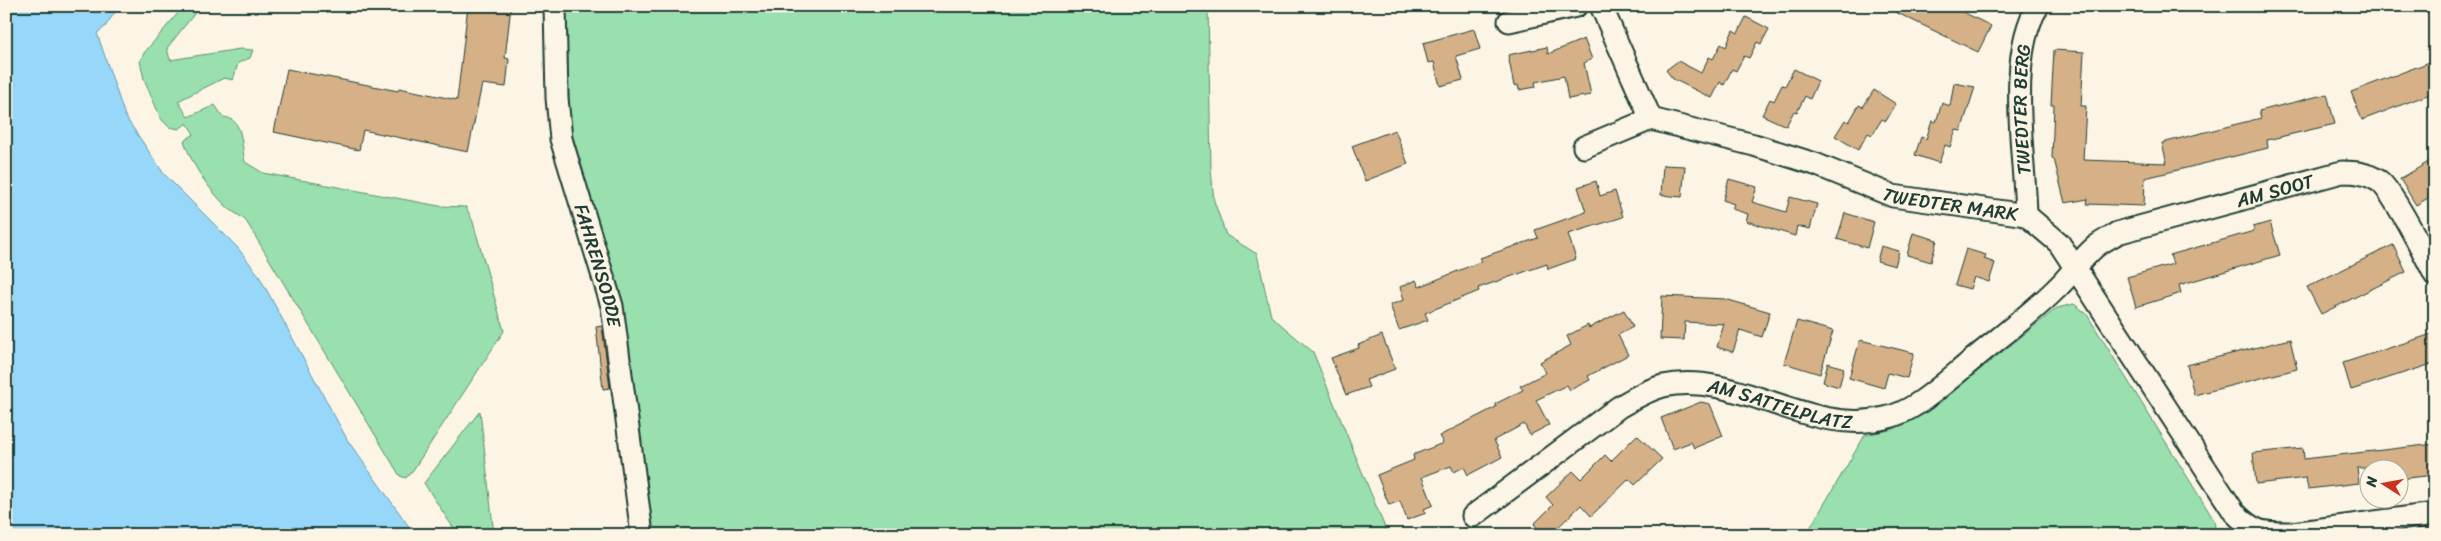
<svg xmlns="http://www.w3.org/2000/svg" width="2441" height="541" font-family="Sriracha,sans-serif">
	<rect width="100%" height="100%" fill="#fcf5e5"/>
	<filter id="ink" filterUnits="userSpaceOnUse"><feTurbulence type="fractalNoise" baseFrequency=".02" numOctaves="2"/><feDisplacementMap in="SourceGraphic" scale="10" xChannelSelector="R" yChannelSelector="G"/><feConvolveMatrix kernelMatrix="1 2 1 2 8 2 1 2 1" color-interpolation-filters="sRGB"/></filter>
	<g filter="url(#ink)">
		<path fill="#99e0ae" stroke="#5c8e71" d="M184 6 199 8 167 48 170 60 240 49 253 50 250 58 238 63 233 80 224 78 178 101 188 117 215 105 223 117C244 118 241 146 245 162L263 173 439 206 466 207 473 222 504 331 413 470 406 478 400 476 246 221C240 215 232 212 227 207 207 187 193 167 184 141L194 134 187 123 179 129 169 127 161 119 144 79 140 61 144 53Z
			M566 6H1208L1211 169 1214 201 1226 235 1257 254 1271 316 1313 352 1388 535H592L635 528 622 313 570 126Z
			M2074 304 2086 313 2214 520 2216 535H1794L1810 528 1865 435 1894 429 1936 405 2057 308Z
			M480 411 494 535H458L424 483Z"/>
		<path fill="#97d7f9" stroke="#6799aa" d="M6 6H119L105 27 97 33 125 116 164 174 237 247 258 274 348 441 415 535H6Z"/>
		<path fill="#d6b188" stroke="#1f3d34" d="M468 6H511L505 58 509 59 506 87 482 84 468 152 363 130 359 150 274 132 287 69 398 91 399 88 457 100Z
			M1883 6H1951L1991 26 1978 52Z
			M1746 17 1769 29 1761 44 1757 42 1749 58 1744 56 1736 71 1732 69 1724 85 1720 82 1712 98 1673 79 1666 70 1678 61 1701 73 1709 57 1713 59 1721 44 1726 47 1733 30 1738 33Z
			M1474 29 1480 49 1456 56 1463 80 1440 86 1434 62 1428 63 1423 43Z
			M1584 39 1592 59 1584 63 1591 95 1568 99 1564 76 1535 82 1536 87 1519 90 1518 85 1514 86 1508 55 1547 47 1548 54Z
			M2054 50 2084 52 2081 106H2086L2083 160 2167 163 2162 143 2261 118 2259 111 2327 94 2335 124 2267 140 2268 148 2145 178 2144 206 2087 204 2088 199 2065 203 2054 159 2052 158 2054 105H2051Z
			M2435 60V92L2362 120 2351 92Z
			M1794 69 1818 81 1810 99 1805 96 1797 112 1794 111 1786 126 1762 115 1770 99 1774 101 1782 85 1785 86Z
			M1954 83 1975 87 1961 131 1956 130 1950 147 1945 145 1939 163 1915 155 1921 137 1926 139 1932 121 1936 122 1942 103 1950 106Z
			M1874 90 1896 104 1886 121 1882 119 1872 135 1868 133 1858 150 1835 136 1845 120 1849 122 1859 105 1863 107Z
			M1395 130 1408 164 1365 181 1352 146Z
			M2435 158V194L2416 205 2400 179Z
			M1663 165 1685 166 1682 197 1661 195Z
			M1729 179 1757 187 1752 202 1786 212 1790 197 1817 204 1810 229 1797 226 1795 236 1746 221 1748 214 1732 209 1734 204 1723 200Z
			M1596 181 1600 196 1615 191 1623 217 1568 234 1576 259 1548 269 1547 264 1478 288 1479 291 1425 313 1428 320 1399 330 1390 305 1404 300 1400 287 1416 280 1419 287 1482 261 1480 258 1538 238 1535 230 1586 212 1578 187Z
			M1845 213 1874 222 1867 248 1837 239Z
			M2270 222 2280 255 2179 285 2181 293 2136 307 2127 277 2173 264 2170 255 2254 231 2253 227Z
			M1913 233 1937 240 1931 262 1907 255Z
			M2393 245 2406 272 2321 314 2307 287Z
			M1881 246 1899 251 1895 266 1877 261Z
			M1966 249 1986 255 1984 259 1995 263 1989 282 1974 277 1970 289 1955 285Z
			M1662 296 1725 299 1770 312 1762 337 1740 330 1733 352 1717 347 1724 324 1685 322 1684 340 1660 339Z
			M1624 310 1633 327 1618 335 1628 355 1588 376 1590 380 1570 390 1567 385 1536 400 1549 425 1530 435 1524 424 1494 440 1502 457 1468 475 1464 467 1454 472 1451 466 1422 477 1433 505 1424 509 1426 513 1407 520 1400 501 1389 505 1377 475 1414 460 1413 455 1443 443 1439 436 1496 407 1495 404 1523 390 1520 386 1546 373 1540 362 1571 345 1567 336 1588 325 1589 328Z
			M1797 321 1833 331 1820 374 1784 363Z
			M602 326 610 388 603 389 596 327Z
			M2435 333V363L2351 390 2343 363Z
			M1382 335 1395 369 1366 380 1369 387 1346 395 1331 358 1359 348 1358 345Z
			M2290 339 2297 369 2194 395 2187 365Z
			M1860 340 1914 353 1907 378 1888 373 1884 388 1849 378Z
			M1828 363 1844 368 1839 387 1823 382Z
			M1701 402 1710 404 1723 436 1694 448 1691 442 1673 449 1661 418Z
			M1637 435 1662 459 1635 485 1629 479 1591 516 1581 505 1550 535H1544L1534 524 1553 505 1546 497 1573 471 1581 479 1605 455 1611 461Z
			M2435 444V475L2398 479V468H2357L2359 483 2308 489 2306 478 2256 484 2253 453 2303 448 2304 459Z"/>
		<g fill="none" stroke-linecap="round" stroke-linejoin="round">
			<g stroke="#1f3d34" stroke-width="25">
				<g id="minor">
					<path id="s1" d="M555 6 557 98 561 139 612 306 641 527"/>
					<path d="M1601 6 1651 119"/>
					<path d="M1509 21 1576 6"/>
					<path id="s2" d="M1584 147 1651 119 1754 145 1815 164 1893 196 2026 215 2059 243 2234 512C2255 534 2263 533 2292 533L2435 514"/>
					<path id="s3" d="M2026 215C2025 158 2006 56 2038 6"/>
					<path id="s4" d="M1473 516 1619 407C1633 399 1647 390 1663 386 1739 370 1808 437 1885 418 1913 412 1936 390 1958 372 1990 344 2026 319 2056 289 2070 276 2081 259 2095 247 2101 242 2110 238 2117 233L2342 172C2356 172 2366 173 2379 181 2392 190 2426 257 2435 275"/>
				</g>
			</g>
			<use href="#minor" stroke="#fcf5e5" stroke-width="21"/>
		</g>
	</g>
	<g text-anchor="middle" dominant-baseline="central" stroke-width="4.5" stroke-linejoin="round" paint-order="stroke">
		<g font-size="19" fill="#1f3d34" stroke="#fcf5e5">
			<text stroke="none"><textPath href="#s3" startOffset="106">TWEDTER BERG</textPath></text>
			<text stroke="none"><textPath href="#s4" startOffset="921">AM SOOT</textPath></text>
			<text stroke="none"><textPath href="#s2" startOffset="385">TWEDTER MARK</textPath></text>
			<text stroke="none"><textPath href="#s1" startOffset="265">FAHRENSODDE</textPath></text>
			<text stroke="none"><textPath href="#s4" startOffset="351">AM SATTELPLATZ</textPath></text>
		</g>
	</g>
	<rect width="2441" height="541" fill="none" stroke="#fcf5e5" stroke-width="25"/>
	<rect x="12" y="12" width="2416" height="516" fill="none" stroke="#1f3d34" stroke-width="2" filter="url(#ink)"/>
	<g transform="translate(2384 484) rotate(281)"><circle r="24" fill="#fcf5e5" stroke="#a4ab9e"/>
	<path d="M0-4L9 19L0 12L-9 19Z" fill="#c8321e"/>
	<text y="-8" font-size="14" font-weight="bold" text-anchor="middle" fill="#1f3d34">N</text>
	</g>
</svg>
